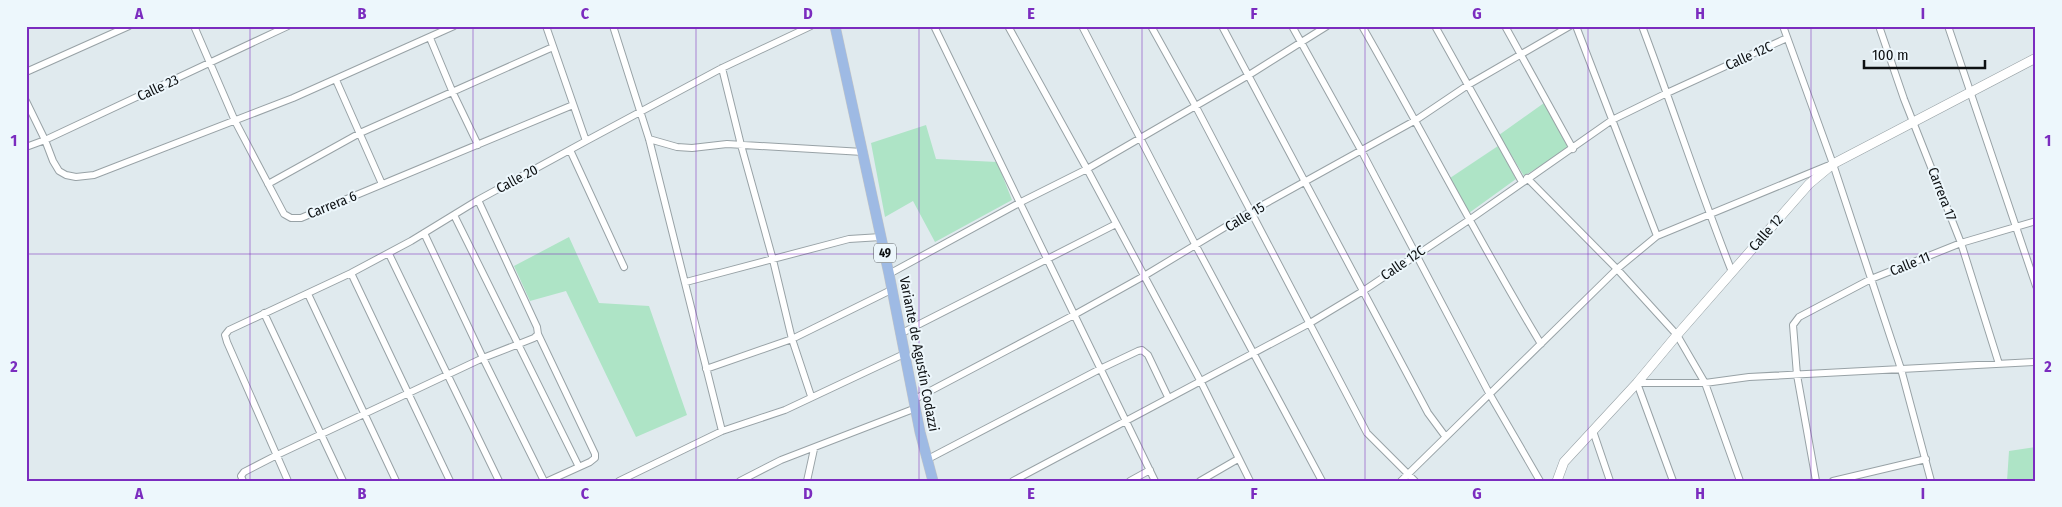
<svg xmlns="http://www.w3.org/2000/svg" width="2062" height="507" font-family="'Fira Sans Condensed',sans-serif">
	<rect width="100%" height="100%" fill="#e0eaee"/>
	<path fill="#aee4c6" d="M1544 103 1569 148 1524 176 1499 135Z
		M926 125 936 159 997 162 1012 200 935 242 913 201 885 217 871 143Z
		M1498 146 1516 179 1469 213 1450 178Z
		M569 237 599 303 649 306 687 415 636 437 566 291 530 301 514 266Z
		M2036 447V481H2007L2009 451Z"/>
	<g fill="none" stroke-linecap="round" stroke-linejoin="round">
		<g stroke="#98a2a6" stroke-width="8">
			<path id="street" d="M194 26 235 121 284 214 291 218H301L573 105
				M546 26 586 141
				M613 26 649 139 722 431
				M934 26 1155 481
				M1008 26 1087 169 1201 382 1250 481
				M1082 26 1196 246 1322 481
				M1151 26 1195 105 1367 433 1415 481
				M1222 26 1428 413 1445 436
				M1292 26 1361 150 1489 393 1540 481
				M1362 26C1423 132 1478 240 1541 344
				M1435 26 1522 182
				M1505 26 1573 149
				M1576 26 1657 236
				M1642 26C1673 108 1700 191 1732 272
				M1783 26 1833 164 1901 369 1931 481
				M1879 26 1904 99 1961 243 1999 364
				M1948 26 2036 286
				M430 38 453 93 478 145
				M722 68 741 145 773 260 792 339 811 396
				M26 72 129 26
				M336 80 382 184
				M26 101 45 140 53 161 59 171 66 175 76 177 94 175 293 98 454 26
				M649 139 677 147 692 148 727 144 863 152
				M26 147 45 140 288 26
				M570 150 624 267
				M1527 178 1617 269 1677 335 1705 383 1740 481
				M268 184 360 133 553 47
				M478 200 537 327 538 334 595 454V458L590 462 548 481
				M454 215 579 467
				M424 233 483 358 544 481
				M389 254 499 481
				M351 273 450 481
				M889 274 1021 202 1087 169 1249 75 1327 26
				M686 282 849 239 881 237
				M308 294 396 481
				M264 313 343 481
				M900 334 1116 224
				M706 369 792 339 891 290
				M915 399 1074 315 1144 276 1250 212 1416 120 1468 85 1570 26
				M1593 431 1610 481
				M928 459 1102 368 1138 351 1142 350 1148 355 1168 397
				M243 481 241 476 244 472 277 455 483 358 534 338 538 334
				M288 481 227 342 225 335 229 330 351 273 411 241 478 200 586 141 722 68 811 26
				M619 481 722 431 785 410 904 354
				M740 481 781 460 916 408
				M807 481 814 449
				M1013 481 1310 323 1363 291 1469 220 1612 120 1667 93 1787 38
				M1130 481 1150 470
				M1200 481 1238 459
				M1401 481 1617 269 1657 236 1827 166
				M1673 481 1637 383H1705L1749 377 2036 362
				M1816 481 1797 375 1793 325 1799 317 1871 279 1961 243 2036 221
				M1833 481 1926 459"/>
		</g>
		<g stroke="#98a2a6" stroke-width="10">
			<path id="secondary" d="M1557 481 1564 462 1637 383 1677 335 1809 184 1833 164 2036 58"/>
		</g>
		<g stroke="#c5c6c6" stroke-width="11">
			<path id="primary" d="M835 26 889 274 920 432 933 481"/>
		</g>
		<use href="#street" stroke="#fff" stroke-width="6"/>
		<use href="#secondary" stroke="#fff" stroke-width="9"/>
		<use href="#primary" stroke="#9ebae4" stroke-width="10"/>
	</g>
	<path fill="none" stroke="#7b2cbf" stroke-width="1" stroke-opacity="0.55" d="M250 26V481M473 26V481M696 26V481M919 26V481M1142 26V481M1365 26V481M1588 26V481M1811 26V481M26 254H2036"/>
	<g text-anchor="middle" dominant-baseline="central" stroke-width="4" stroke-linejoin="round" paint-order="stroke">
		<rect fill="#edf7fc" stroke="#505558" stroke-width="1" x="874" y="243.5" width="22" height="19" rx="4"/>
		<g font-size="12" font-weight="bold" fill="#0d1012">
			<text x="885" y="253">49</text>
		</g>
		<g font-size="14" fill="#0d1012" stroke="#edf7fc">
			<text transform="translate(1749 56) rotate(-24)">Calle 12C</text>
			<text transform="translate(158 88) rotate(-25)">Calle 23</text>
			<text transform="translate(517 179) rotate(-28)">Calle 20</text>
			<text transform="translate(1942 194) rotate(69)">Carrera 17</text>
			<text transform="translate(332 205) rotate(-22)">Carrera 6</text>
			<text transform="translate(1245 217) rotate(-31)">Calle 15</text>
			<text transform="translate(1766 233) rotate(-49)">Calle 12</text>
			<text transform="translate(1403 263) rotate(-34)">Calle 12C</text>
			<text transform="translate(1910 264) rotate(-22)">Calle 11</text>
			<text transform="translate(919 354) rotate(79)">Variante de Agustín Codazzi</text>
		</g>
	</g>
	<rect width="2062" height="507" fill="none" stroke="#edf7fc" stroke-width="55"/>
	<path d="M1864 60v8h121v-8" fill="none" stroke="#0d1012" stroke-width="2.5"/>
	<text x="1872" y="60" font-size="15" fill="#0d1012" stroke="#edf7fc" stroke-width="4" paint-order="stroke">100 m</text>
	<rect x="28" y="28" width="2006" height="452" fill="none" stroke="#7b2cbf" stroke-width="2"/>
	<g font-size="16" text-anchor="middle" font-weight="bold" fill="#7b2cbf">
		<text x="139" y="19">A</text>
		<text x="362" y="19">B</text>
		<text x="585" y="19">C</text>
		<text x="808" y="19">D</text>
		<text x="1031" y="19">E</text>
		<text x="1254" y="19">F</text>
		<text x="1477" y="19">G</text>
		<text x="1700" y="19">H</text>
		<text x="1923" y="19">I</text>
		<text x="14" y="146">1</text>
		<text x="2048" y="146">1</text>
		<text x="14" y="372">2</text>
		<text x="2048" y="372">2</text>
		<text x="139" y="499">A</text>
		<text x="362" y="499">B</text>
		<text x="585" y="499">C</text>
		<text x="808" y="499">D</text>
		<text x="1031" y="499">E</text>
		<text x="1254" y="499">F</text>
		<text x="1477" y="499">G</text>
		<text x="1700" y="499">H</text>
		<text x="1923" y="499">I</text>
	</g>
</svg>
